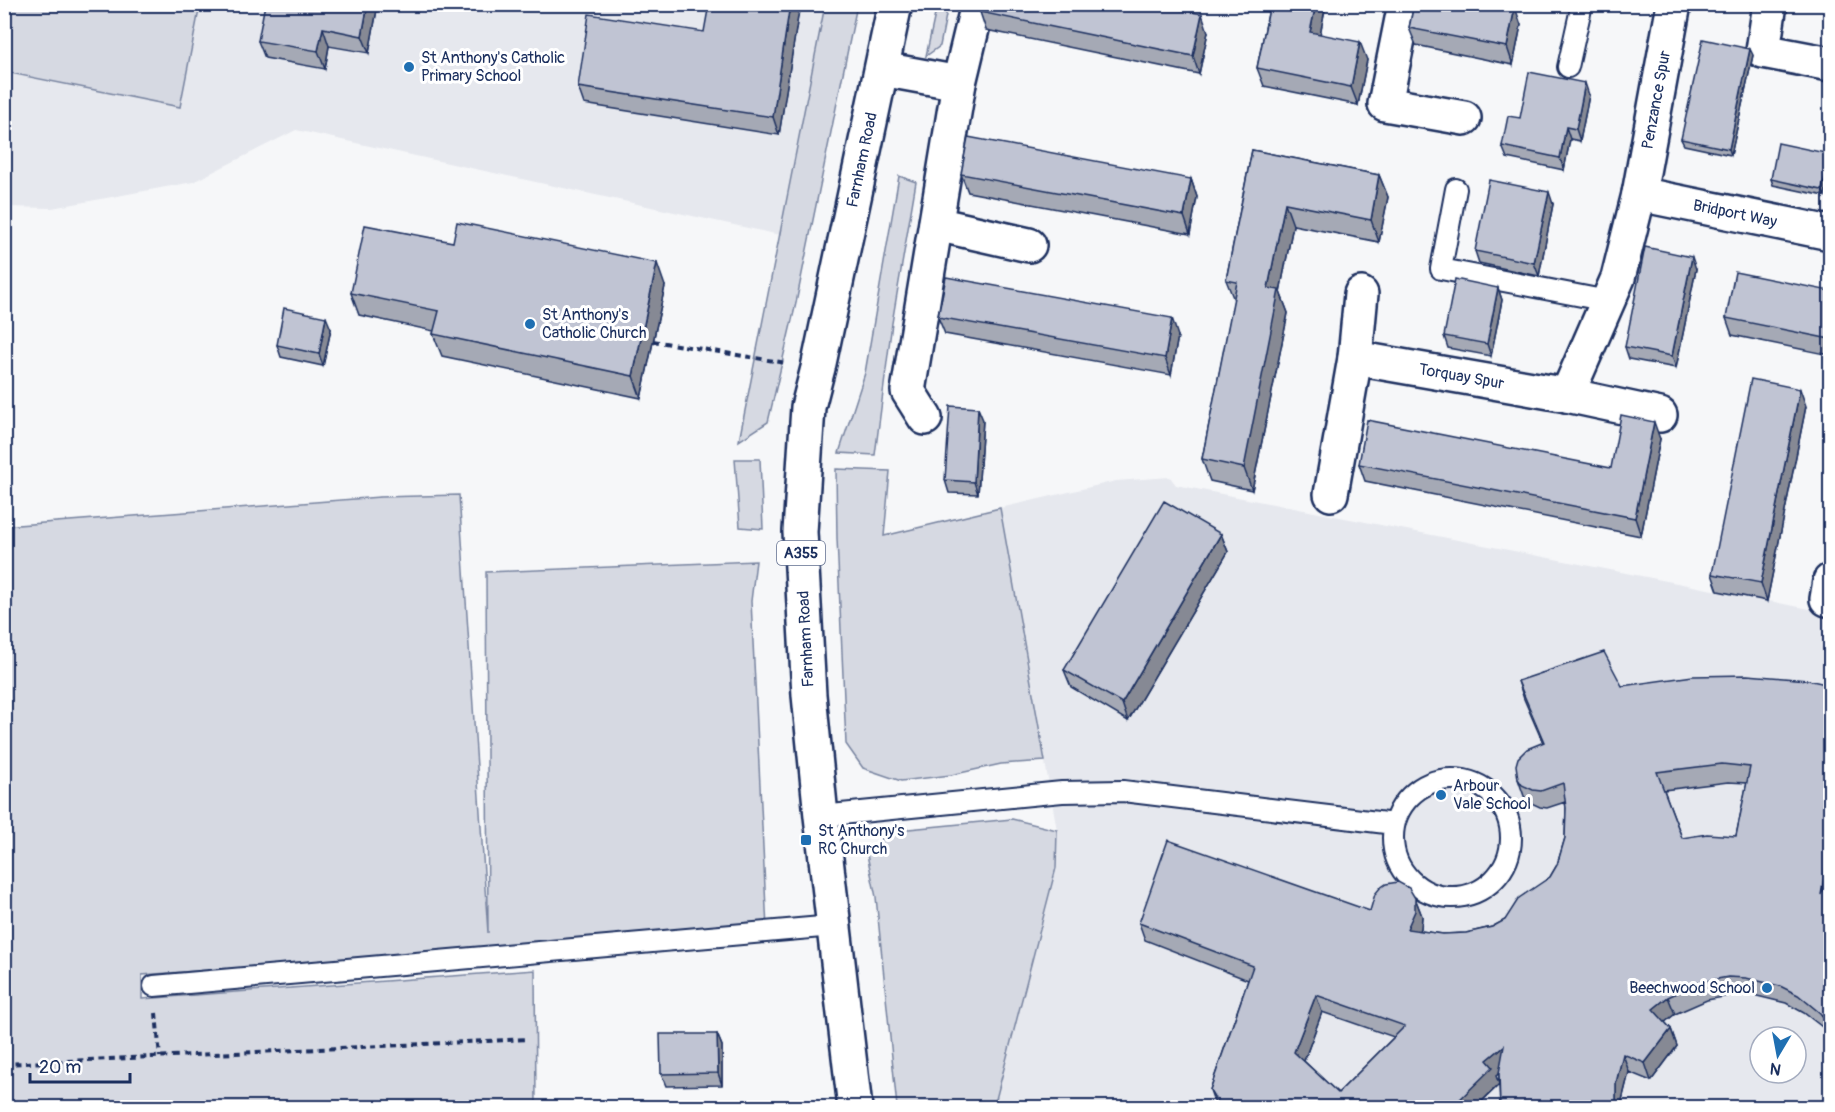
<svg xmlns="http://www.w3.org/2000/svg" width="1835" height="1112" font-family="Pangolin,sans-serif">
	<rect width="100%" height="100%" fill="#f6f7f9"/>
	<filter id="ink" filterUnits="userSpaceOnUse"><feTurbulence type="fractalNoise" baseFrequency=".0167" numOctaves="2"/><feDisplacementMap in="SourceGraphic" scale="12" xChannelSelector="R" yChannelSelector="G"/><feConvolveMatrix kernelMatrix="1 2 1 2 8 2 1 2 1" color-interpolation-filters="sRGB"/></filter>
	<g filter="url(#ink)">
		<path fill="#e6e8ee" fill-rule="evenodd" d="M4 5H825L780 235 296 130 193 182 52 208 5 207Z
			M1170 477 1176 485 1830 613V1107L994 1108 1056 868 1057 830 1000 508 1116 481ZM1760 1037H1796V1073H1760Z"/>
		<path fill="#d6d9e2" stroke="#7884a0" stroke-width="1.5" d="M4 5H200L180 107 5 72Z
			M825 5H857L796 303 768 422 739 441Z
			M937 5H948L940 46 926 56Z
			M899 176 916 182 892 323 875 455 839 453 865 373Z
			M735 459H760L763 529 740 527Z
			M836 469 890 471 884 536 1000 508 1045 761 1001 764 951 775 901 781 863 768 846 744 837 538Z
			M459 495 488 933 486 572 756 561 751 601 767 929 142 975V999L535 970 536 1107 5 1108V526L380 497Z
			M1012 819 1057 830 1056 868 994 1107H897L876 897 867 855 888 831Z"/>
		<g fill="none" stroke-linecap="round" stroke-linejoin="round">
			<g stroke="#1b2f5e" stroke-width="24">
				<path id="service" d="M1568 67 1582 4
					M1456 189 1441 269 1608 301
					M1393 838a59 59 0 1 1 118 0a59 59 0 1 1-118 0Z
					M821 816 1062 792 1123 791 1394 824
					M154 986 833 926"/>
			</g>
			<g stroke="#1b2f5e" stroke-width="38">
				<g id="minor">
					<path d="M1405 4 1385 104 1464 118"/>
					<path d="M1770 4 1763 51 1830 64"/>
					<path d="M882 69 959 83"/>
					<path id="s1" d="M1639 194 1830 233"/>
					<path d="M936 224 1029 245"/>
					<path id="s2" d="M1355 358 1567 395 1660 415"/>
					<path id="s3" d="M1567 395 1618 278 1639 194 1674 4"/>
					<path d="M925 418 908 391 959 83 978 4"/>
					<path d="M1331 494 1355 358 1361 294"/>
					<path d="M1827 599 1830 581"/>
				</g>
			</g>
			<g stroke="#1b2f5e" stroke-width="38">
				<g id="primary">
					<path id="s4" d="M855 1108 821 816 809 695 800 532 808 407 818 368 895 4"/>
				</g>
			</g>
			<path stroke="#1b2f5e" stroke-width="4" stroke-dasharray="6 4.5" stroke-linecap="butt" d="M653 341 786 363
				M156 1013 160 1057
				M4 1064 528 1039"/>
			<use href="#service" stroke="#fff" stroke-width="20"/>
			<use href="#minor" stroke="#fff" stroke-width="33"/>
			<use href="#primary" stroke="#fff" stroke-width="33"/>
		</g>
		<path fill="#a5a9b5" stroke="#1b2f5e" stroke-width="1.5" fill-rule="evenodd" d="M378 4 369 53 329 46 325 69 265 58 258 41Z
			M800 4 779 135 584 104 578 87 704 32Z
			M1270 4H1326L1320 34 1367 60 1358 105 1264 86 1257 68Z
			M1414 4H1506V6L1521 25 1513 65 1416 45 1409 28Z
			M980 12 1208 32 1199 74 986 30Z
			M1753 55 1731 155 1684 145 1681 139Z
			M1589 95 1580 141 1570 139 1564 170 1507 158 1502 146 1520 118Z
			M1252 150 1379 175 1388 197 1379 242 1293 225 1280 292 1288 313 1252 490 1210 481 1202 459 1234 300 1226 280Z
			M1830 154 1825 196 1773 185 1771 179Z
			M961 174 1191 179 1197 197 1190 234 968 192Z
			M1553 204 1539 276 1479 263 1475 251Z
			M1696 269 1676 368 1629 359 1625 347Z
			M665 286 641 398 442 356 433 334 434 331 359 315 351 293Z
			M1498 288 1502 300 1491 356 1448 348 1444 336Z
			M1830 291V355L1732 335 1726 318Z
			M938 317 1178 336 1171 375 945 334Z
			M331 329 323 366 281 357 277 345Z
			M1806 406 1767 601 1718 591 1712 574Z
			M983 420 978 494 949 493 945 480Z
			M1660 439 1641 536 1365 481 1359 464 1611 468Z
			M1221 534 1228 552 1128 721 1071 687 1064 670Z
			M1518 681 1622 686 1830 685V1035L1826 1030 1804 1013 1786 1003 1753 995H1734L1707 1000 1675 1014 1665 1022 1671 1029 1677 1046 1651 1081 1629 1072 1622 1100V1107H1500L1499 1085 1476 1107H1216L1210 1090 1248 980 1145 940 1139 923 1370 911 1415 898 1422 916 1421 928 1420 931 1443 934 1466 933 1492 927 1505 920 1550 877 1557 865 1565 838 1566 808 1565 802 1547 808 1540 807 1529 802 1524 796 1518 779 1543 743 1524 699ZM1728 782 1747 783 1736 836 1682 838 1664 790ZM1322 1012 1394 1037 1338 1093 1304 1061ZM1499 1073V1084L1496 1076Z
			M717 1034 722 1046V1085L666 1086 661 1074Z"/>
		<path fill="#868994" stroke="#1b2f5e" stroke-width="1.5" d="M368 4H378L369 53 362 36Z
			M790 4H800L779 135 773 117Z
			M1316 4H1326L1317 50 1310 32Z
			M1515 7 1521 25 1513 65 1507 47Z
			M1202 14 1208 32 1199 74 1193 56Z
			M323 28 329 46 325 69 318 51Z
			M1360 42 1367 60 1358 105 1351 87Z
			M1750 49 1753 55 1731 155 1729 149Z
			M1585 83 1589 95 1580 141 1576 129Z
			M1566 127 1570 139 1564 170 1560 158Z
			M1830 154V168L1825 196 1822 190Z
			M1379 175 1388 197 1379 242 1371 220Z
			M1191 179 1197 197 1190 234 1184 216Z
			M1549 192 1553 204 1539 276 1534 263Z
			M1285 203 1293 225 1280 292 1288 313 1252 490 1244 468 1268 288Z
			M1692 257 1696 269 1676 368 1672 356Z
			M657 263 665 286 641 398 633 376Z
			M1498 288 1502 300 1491 356 1487 344Z
			M326 317 331 329 323 366 319 354Z
			M1172 318 1178 336 1171 375 1165 358Z
			M1800 389 1806 406 1767 601 1761 583Z
			M978 408 983 420 978 494 974 482Z
			M1654 422 1660 439 1641 536 1635 518Z
			M1221 534 1228 552 1128 721 1122 703Z
			M1830 840V893L1821 895Z
			M1415 898 1422 916 1421 928 1413 947 1407 929Z
			M1316 995 1322 1012 1301 1069 1294 1052Z
			M1668 997 1675 1014 1660 1026 1653 1009Z
			M1671 1029 1677 1046 1651 1081 1645 1063Z
			M717 1034 722 1046V1085L718 1073Z
			M1504 1046 1510 1063 1496 1076 1499 1084 1476 1107H1452L1487 1060Z
			M1623 1054 1629 1072 1622 1100V1107H1616V1083Z"/>
		<path fill="#c0c4d3" stroke="#1b2f5e" stroke-width="1.5" fill-rule="evenodd" d="M265 4H368L362 36 323 28 318 51 258 41Z
			M709 4H790L773 117 578 87 589 14 704 32Z
			M981 4H1154L1202 14 1193 56 980 12Z
			M1270 4H1316L1310 32 1360 42 1351 87 1257 68Z
			M1414 4H1498L1515 7 1507 47 1409 28Z
			M1703 39 1750 49 1729 149 1681 139Z
			M1529 72 1585 83 1576 129 1566 127 1560 158 1502 146 1508 116 1520 118Z
			M968 137 1191 179 1184 216 961 174Z
			M1778 143 1830 154 1822 190 1771 179Z
			M1252 150 1379 175 1371 220 1285 203 1268 288 1279 290 1244 468 1202 459 1237 282 1226 280Z
			M1489 180 1549 192 1534 263 1475 251Z
			M457 222 657 263 633 376 433 334 439 311 351 293 365 225 453 242Z
			M1645 247 1692 257 1672 356 1625 347Z
			M1735 272 1830 291V339L1726 318Z
			M946 277 1172 318 1165 358 938 317Z
			M1455 279 1498 288 1487 344 1444 336Z
			M284 308 326 317 319 354 277 345Z
			M1751 379 1800 389 1761 583 1712 574Z
			M950 406 978 408 974 482 945 480Z
			M1621 415 1654 422 1635 518 1359 464 1367 420 1611 468Z
			M1164 501 1221 534 1122 703 1064 670Z
			M1604 652 1622 686 1693 676 1747 675 1808 680 1830 685V840L1821 895 1830 877V1026L1820 1013 1798 995 1780 986 1746 978 1728 977 1701 982 1668 997 1653 1009 1671 1029 1645 1063 1623 1054 1616 1083V1107H1500L1499 1073 1504 1046 1487 1060 1493 1067 1452 1107H1220L1210 1090 1253 966 1139 923 1168 840 1370 911 1375 894 1380 888 1386 884 1398 882 1409 888 1415 898V911L1407 929 1443 934 1466 933 1492 927 1505 920 1519 898 1550 877 1557 865 1565 838 1566 808 1563 783 1541 791 1533 790 1522 785 1518 779 1516 765 1518 758 1527 749 1544 742 1518 681ZM1722 764 1750 767 1736 836 1707 834 1682 838 1657 772ZM1316 995 1405 1026 1338 1093 1294 1052Z
			M660 1034H717L718 1073 661 1074Z"/>
	</g>
	<g fill="#1f6fb2" stroke="#fff" stroke-width="2">
		<circle cx="409" cy="67" r="6"/>
		<circle cx="530" cy="324" r="6"/>
		<circle cx="1441" cy="795" r="6"/>
		<rect x="800" y="834" width="12" height="12" rx="3"/>
		<circle cx="1767" cy="988" r="6"/>
	</g>
	<g text-anchor="middle" dominant-baseline="central" stroke-width="6" stroke-linejoin="round" paint-order="stroke">
		<rect fill="#fff" stroke="#5f6d8e" stroke-width="1.5" x="777" y="541" width="48" height="24" rx="4.5"/>
		<g font-size="15" font-weight="bold" fill="#1b2f5e">
			<text x="801" y="553">A355</text>
		</g>
		<g font-size="16" fill="#1b2f5e" stroke="#fff" text-anchor="start">
			<text x="421" y="58">St Anthony's Catholic<tspan x="421" dy="18">Primary School</tspan></text>
			<text x="542" y="315">St Anthony's<tspan x="542" dy="18">Catholic Church</tspan></text>
			<text x="1453" y="786">Arbour<tspan x="1453" dy="18">Vale School</tspan></text>
			<text x="818" y="831">St Anthony's<tspan x="818" dy="18">RC Church</tspan></text>
			<text x="1755" y="988" text-anchor="end">Beechwood School</text>
		</g>
		<g font-size="16" fill="#1b2f5e" stroke="#fff">
			<text stroke="none"><textPath href="#s3" startOffset="310">Penzance Spur</textPath></text>
			<text stroke="none"><textPath href="#s4" startOffset="957">Farnham Road</textPath></text>
			<text stroke="none"><textPath href="#s1" startOffset="98">Bridport Way</textPath></text>
			<text stroke="none"><textPath href="#s2" startOffset="108">Torquay Spur</textPath></text>
			<text transform="translate(806 639) rotate(-93)">Farnham Road</text>
		</g>
	</g>
	<rect width="1835" height="1112" fill="none" stroke="#fff" stroke-width="24"/>
	<rect x="12" y="12" width="1811" height="1088" fill="none" stroke="#1b2f5e" stroke-width="2" filter="url(#ink)"/>
	<g transform="translate(1778 1055) rotate(190)"><circle r="28" fill="#ffffff" stroke="#a4acbf" stroke-width="1.5"/>
	<path d="M0-4.5L10 22L0 15L-10 22Z" fill="#1f6fb2"/>
	<text y="-9" font-size="16" font-weight="bold" text-anchor="middle" fill="#1b2f5e">N</text>
	</g>
	<path d="M30 1073v9h100v-9" fill="none" stroke="#1b2f5e" stroke-width="3"/>
	<text x="39" y="1073" font-size="18" fill="#1b2f5e" stroke="#ffffff" stroke-width="4.5" paint-order="stroke">20 m</text>
</svg>
